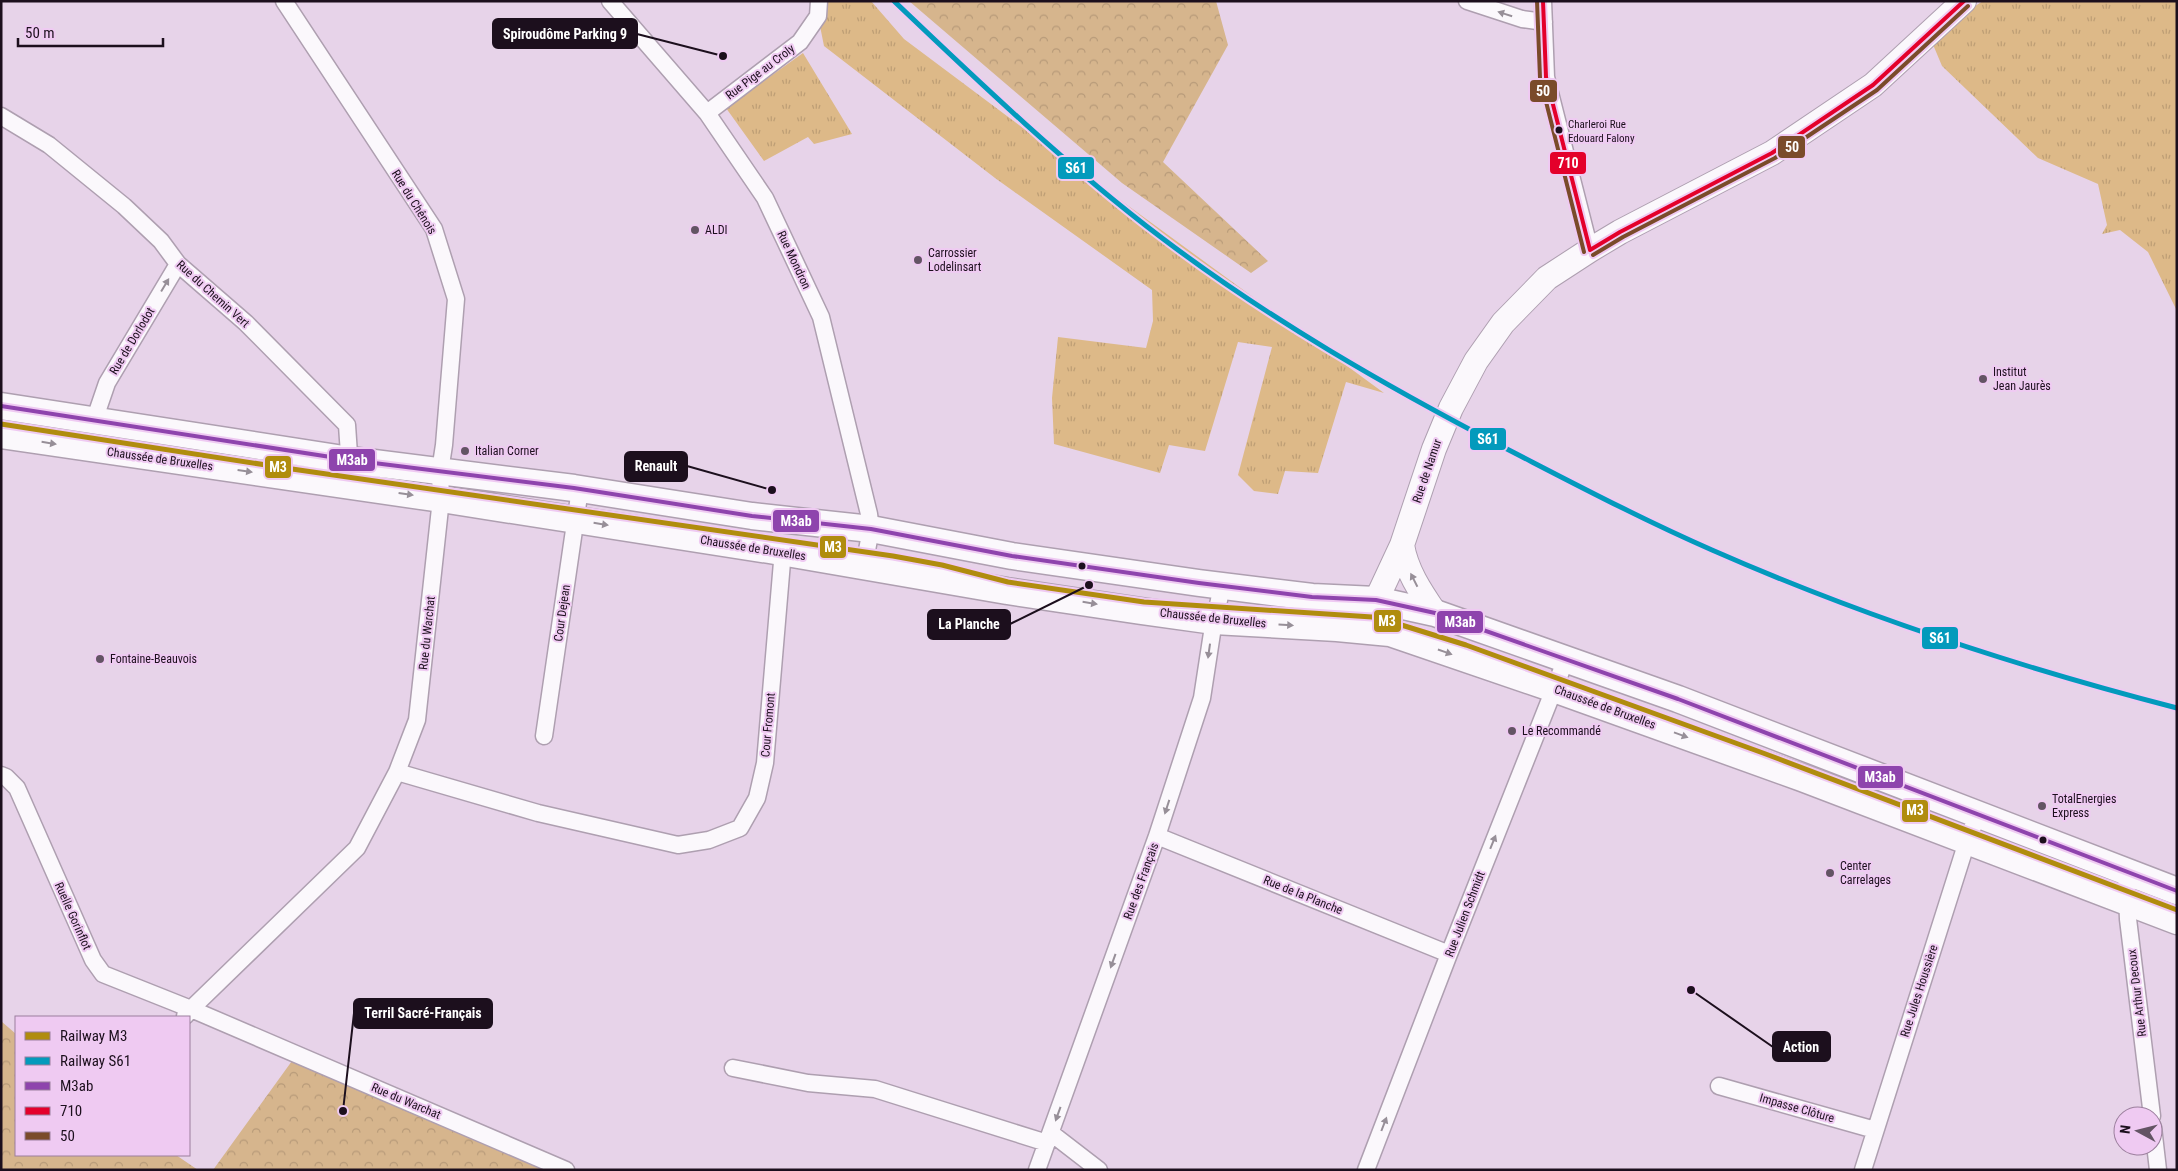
<svg xmlns="http://www.w3.org/2000/svg" width="2178" height="1171" font-family="'Roboto Condensed',sans-serif">
	<defs>
		<pattern id="grass-tufts" width="24" height="20" patternUnits="userSpaceOnUse" patternTransform="scale(1.25)"><rect width="24" height="20" fill="#ddb988"/><path d="M3 7l-1-3M5 7V3M7 7l1-3M15 17l-1-3M17 17v-4M19 17l1-3" fill="none" stroke="#bd9e75"/></pattern>
		<pattern id="forest-crowns" width="20" height="18" patternUnits="userSpaceOnUse" patternTransform="scale(1.25)"><rect width="20" height="18" fill="#d6b58d"/><path d="M2 6a3 3 0 1 1 6 0M12 15a3 3 0 1 1 6 0" fill="none" stroke="#b79a79"/></pattern>
	</defs>
	<rect width="100%" height="100%" fill="#e7d3e9"/>
	<path fill="url(#grass-tufts)" d="M815 1H871L904 39 1067 161 1384 393 1346 382 1318 473 1285 471 1278 494 1254 491 1238 475 1272 347 1238 342 1205 451 1169 445 1160 473 1054 444 1052 398 1058 337 1146 348 1153 321 1152 290 995 178 824 46Z
		M1983 1H2177V311L2148 252 2120 230 2102 234 2107 225 2098 184 2038 158 1942 66 1929 35Z
		M803 53 852 134 814 144 808 137 764 161 726 108Z"/>
	<path fill="url(#forest-crowns)" d="M909 1H1216L1228 45 1163 162 1268 261 1251 273 1122 183Z
		M1 1021 16 1034V1155H176L198 1170H1Z
		M297 1054 569 1170H213Z"/>
	<g fill="none" stroke-linecap="round" stroke-linejoin="round">
		<g stroke="#ae9fb0" stroke-width="19">
			<path id="minor" d="M284 1 434 229 456 299 444 445 440 471 441 499 417 720 397 772 357 848 191 1009 566 1170
				M610 1 707 113 765 198 821 317 869 514 871 529 864 566
				M1467 1 1522 19 1544 22
				M1543 1 1546 77 1590 250
				M707 113 800 42 818 16 819 1
				M1 116 49 145 124 206 161 241 178 264 246 323 347 425 350 469
				M94 421 107 383 178 264
				M544 736 580 489
				M397 772 538 813 678 845 709 840 740 828 757 798 765 763 782 562 781 552
				M1 775 6 777 17 788 93 960 103 974 191 1009 185 1016
				M1157 836 1449 954
				M2126 870 2128 919 2152 1116
				M733 1068 808 1083 875 1089 1047 1143
				M1719 1086 1875 1130
				M2153 1127 2158 1170
				M1051 1133 1099 1170
				M1037 1170 1157 836 1202 698 1212 633 1222 586
				M1366 1170 1449 954 1566 659
				M1863 1170 1970 832 1980 814"/>
		</g>
		<g stroke="#ae9fb0" stroke-width="26">
			<path id="secondary" d="M1402 545C1406 570 1420 591 1435 613
				M1371 631 1374 605 1402 545 1434 449 1451 408 1476 361 1503 323 1547 278 1590 250 1620 232 1772 153 1873 85 1964 1"/>
		</g>
		<g stroke="#ae9fb0" stroke-width="29">
			<path id="primary" d="M1 406 350 460 574 488 752 516 871 529 1012 556 1199 583 1312 597 1376 600 1435 613 1678 699 2177 891
				M1 435 441 499 769 550 1007 591 1141 611 1214 621 1337 628 1390 633 1554 689 1802 778 2177 921"/>
		</g>
		<use href="#minor" stroke="#fbf8fc" stroke-width="16"/>
		<use href="#secondary" stroke="#fbf8fc" stroke-width="24"/>
		<use href="#primary" stroke="#fbf8fc" stroke-width="26"/>
		<g stroke="#efcaf2" stroke-width="8">
			<path id="bus-1" d="M1 406 350 460 574 488 752 516 871 529 1012 556 1199 583 1312 597 1376 600 1435 613 1678 699 2177 891"/>
		</g>
		<g stroke="#efcaf2" stroke-width="8">
			<path id="bus-2" d="M1543 1 1546 77 1590 250
				M1590 250 1620 232 1772 153 1873 85 1964 1"/>
		</g>
		<g stroke="#efcaf2" stroke-width="8">
			<path id="bus-3" d="M1537 1 1540 78 1584 252
				M1593 255 1623 237 1775 158 1877 90 1968 6"/>
		</g>
		<use href="#bus-1" stroke="#8e44ad" stroke-width="4"/>
		<use href="#bus-2" stroke="#e4002b" stroke-width="4"/>
		<use href="#bus-3" stroke="#7a4b2a" stroke-width="4"/>
		<g stroke="#efcaf2" stroke-width="9">
			<path id="rail-1" d="M1 424 292 469 893 556 942 565 1008 582 1144 602 1372 617 1395 623 1466 645 1763 753 2177 910"/>
		</g>
		<g stroke="#efcaf2" stroke-width="9">
			<path id="rail-2" d="M894 1C980 83 1067 166 1162 238 1269 319 1386 386 1505 448 1573 483 1641 519 1712 550 1862 616 2018 667 2177 708"/>
		</g>
		<use href="#rail-1" stroke="#b08c0e" stroke-width="5"/>
		<use href="#rail-2" stroke="#039abc" stroke-width="5"/>
	</g>
	<defs><path id="oneway-solid" d="M-6-.8H1V-3.2L6.5 0L1 3.2V.8H-6Z" transform="scale(1.25)"/></defs>
	<g fill="#978f98">
		<use href="#oneway-solid" transform="translate(1505 14) rotate(-163)"/>
		<use href="#oneway-solid" transform="translate(165 285) rotate(-59)"/>
		<use href="#oneway-solid" transform="translate(49 443) rotate(9)"/>
		<use href="#oneway-solid" transform="translate(245 471) rotate(8)"/>
		<use href="#oneway-solid" transform="translate(406 494) rotate(8)"/>
		<use href="#oneway-solid" transform="translate(601 524) rotate(9)"/>
		<use href="#oneway-solid" transform="translate(1414 580) rotate(-117)"/>
		<use href="#oneway-solid" transform="translate(1090 603) rotate(9)"/>
		<use href="#oneway-solid" transform="translate(1286 625) rotate(3)"/>
		<use href="#oneway-solid" transform="translate(1209 651) rotate(98)"/>
		<use href="#oneway-solid" transform="translate(1445 652) rotate(19)"/>
		<use href="#oneway-solid" transform="translate(1681 735) rotate(20)"/>
		<use href="#oneway-solid" transform="translate(1167 807) rotate(108)"/>
		<use href="#oneway-solid" transform="translate(1493 842) rotate(-68)"/>
		<use href="#oneway-solid" transform="translate(1113 961) rotate(110)"/>
		<use href="#oneway-solid" transform="translate(1058 1114) rotate(110)"/>
		<use href="#oneway-solid" transform="translate(1384 1124) rotate(-69)"/>
	</g>
	<g fill="#1c0f1d" stroke="#efcaf2" stroke-width="2">
		<circle cx="1559" cy="130" r="4.5"/>
		<circle cx="1082" cy="566" r="4.5"/>
		<circle cx="2043" cy="840" r="4.5"/>
	</g>
	<g fill="#635464" stroke="#efcaf2" stroke-width="2">
		<circle cx="695" cy="230" r="5"/>
		<circle cx="918" cy="260" r="5"/>
		<circle cx="1983" cy="379" r="5"/>
		<circle cx="465" cy="451" r="5"/>
		<circle cx="100" cy="659" r="5"/>
		<circle cx="1512" cy="731" r="5"/>
		<circle cx="2042" cy="806" r="5"/>
		<circle cx="1830" cy="873" r="5"/>
	</g>
	<g text-anchor="middle" dominant-baseline="central" stroke-width="4" stroke-linejoin="round" paint-order="stroke">
		<g font-size="11" fill="#1c0f1d" stroke="#efcaf2" text-anchor="start">
			<text x="1568" y="124">Charleroi Rue<tspan x="1568" dy="14">Edouard Falony</tspan></text>
		</g>
		<g font-size="12" fill="#1c0f1d" stroke="#efcaf2">
			<text transform="translate(760 72) rotate(-37)">Rue Pige au Croly</text>
			<text transform="translate(414 202) rotate(58)">Rue du Chênois</text>
			<text transform="translate(794 260) rotate(65)">Rue Mondron</text>
			<text transform="translate(213 294) rotate(42)">Rue du Chemin Vert</text>
			<text transform="translate(132 341) rotate(-59)">Rue de Dorlodot</text>
			<text transform="translate(160 459) rotate(8)">Chaussée de Bruxelles</text>
			<text transform="translate(1427 471) rotate(-71)">Rue de Namur</text>
			<text transform="translate(753 548) rotate(9)">Chaussée de Bruxelles</text>
			<text transform="translate(562 613) rotate(-82)">Cour Dejean</text>
			<text transform="translate(1213 618) rotate(6)">Chaussée de Bruxelles</text>
			<text transform="translate(427 633) rotate(-84)">Rue du Warchat</text>
			<text transform="translate(1605 707) rotate(20)">Chaussée de Bruxelles</text>
			<text transform="translate(768 725) rotate(-85)">Cour Fromont</text>
			<text transform="translate(1141 881) rotate(-70)">Rue des Français</text>
			<text transform="translate(1303 895) rotate(22)">Rue de la Planche</text>
			<text transform="translate(1465 914) rotate(-69)">Rue Julien Schmidt</text>
			<text transform="translate(73 916) rotate(66)">Ruelle Gorinflot</text>
			<text transform="translate(1919 991) rotate(-72)">Rue Jules Houssière</text>
			<text transform="translate(2137 993) rotate(-97)">Rue Arthur Decoux</text>
			<text transform="translate(406 1101) rotate(23)">Rue du Warchat</text>
			<text transform="translate(1797 1108) rotate(16)">Impasse Clôture</text>
		</g>
		<g font-size="12" fill="#1c0f1d" stroke="#efcaf2" text-anchor="start">
			<text x="705" y="230">ALDI</text>
			<text x="928" y="253">Carrossier<tspan x="928" dy="14">Lodelinsart</tspan></text>
			<text x="1993" y="372">Institut<tspan x="1993" dy="14">Jean Jaurès</tspan></text>
			<text x="475" y="451">Italian Corner</text>
			<text x="110" y="659">Fontaine-Beauvois</text>
			<text x="1522" y="731">Le Recommandé</text>
			<text x="2052" y="799">TotalEnergies<tspan x="2052" dy="14">Express</tspan></text>
			<text x="1840" y="866">Center<tspan x="1840" dy="14">Carrelages</tspan></text>
		</g>
	</g>
	<path fill="none" stroke="#1c0f1d" stroke-width="2" d="M723 56L637 34M772 490L687 466M1089 585L1010 624M343 1111L354 1013M1691 990L1773 1047"/>
	<g fill="#1c0f1d" stroke="#efcaf2" stroke-width="2">
		<circle cx="723" cy="56" r="5"/>
		<circle cx="772" cy="490" r="5"/>
		<circle cx="1089" cy="585" r="5"/>
		<circle cx="343" cy="1111" r="5"/>
		<circle cx="1691" cy="990" r="5"/>
	</g>
	<g fill="#1c0f1d" stroke="#1c0f1d" stroke-width="2">
		<rect x="493" y="19" width="144" height="29" rx="5"/>
		<rect x="625" y="452" width="62" height="29" rx="5"/>
		<rect x="928" y="610" width="82" height="29" rx="5"/>
		<rect x="354" y="999" width="138" height="29" rx="5"/>
		<rect x="1773" y="1032" width="57" height="29" rx="5"/>
	</g>
	<g font-size="14" text-anchor="middle" font-weight="bold" fill="#fff">
		<text x="565" y="39">Spiroudôme Parking 9</text>
		<text x="656" y="471">Renault</text>
		<text x="969" y="629">La Planche</text>
		<text x="423" y="1018">Terril Sacré-Français</text>
		<text x="1801" y="1052">Action</text>
	</g>
	<g stroke="#efcaf2" stroke-width="2">
		<rect x="1529" y="79" width="29" height="24" rx="5" fill="#7a4b2a"/>
		<rect x="1777" y="135" width="29" height="24" rx="5" fill="#7a4b2a"/>
		<rect x="1549" y="151" width="38" height="24" rx="5" fill="#e4002b"/>
		<rect x="1057" y="156" width="38" height="24" rx="5" fill="#039abc"/>
		<rect x="1469" y="427" width="38" height="24" rx="5" fill="#039abc"/>
		<rect x="328" y="448" width="48" height="24" rx="5" fill="#8e44ad"/>
		<rect x="264" y="455" width="28" height="24" rx="5" fill="#b08c0e"/>
		<rect x="772" y="509" width="48" height="24" rx="5" fill="#8e44ad"/>
		<rect x="819" y="535" width="28" height="24" rx="5" fill="#b08c0e"/>
		<rect x="1373" y="609" width="29" height="24" rx="5" fill="#b08c0e"/>
		<rect x="1436" y="610" width="48" height="24" rx="5" fill="#8e44ad"/>
		<rect x="1921" y="626" width="38" height="24" rx="5" fill="#039abc"/>
		<rect x="1857" y="765" width="47" height="24" rx="5" fill="#8e44ad"/>
		<rect x="1901" y="799" width="28" height="24" rx="5" fill="#b08c0e"/>
	</g>
	<g font-size="14" text-anchor="middle" font-weight="bold" fill="#fff">
		<text x="1543" y="96">50</text>
		<text x="1792" y="152">50</text>
		<text x="1568" y="168">710</text>
		<text x="1076" y="173">S61</text>
		<text x="1488" y="444">S61</text>
		<text x="352" y="465">M3ab</text>
		<text x="278" y="472">M3</text>
		<text x="796" y="526">M3ab</text>
		<text x="833" y="552">M3</text>
		<text x="1387" y="626">M3</text>
		<text x="1460" y="627">M3ab</text>
		<text x="1940" y="643">S61</text>
		<text x="1880" y="782">M3ab</text>
		<text x="1915" y="815">M3</text>
	</g>
	<rect width="2178" height="1171" fill="none" stroke="#1c0f1d" stroke-width="5"/>
	<rect x="15" y="1016" width="175" height="140" fill="#efcaf2" stroke="#9b7f9d"/>
	<rect x="25" y="1032" width="25" height="8" fill="#b08c0e" stroke="#9b7f9d"/>
	<text x="60" y="1041" font-size="15" fill="#1c0f1d">Railway M3</text>
	<rect x="25" y="1057" width="25" height="8" fill="#039abc" stroke="#9b7f9d"/>
	<text x="60" y="1066" font-size="15" fill="#1c0f1d">Railway S61</text>
	<rect x="25" y="1082" width="25" height="8" fill="#8e44ad" stroke="#9b7f9d"/>
	<text x="60" y="1091" font-size="15" fill="#1c0f1d">M3ab</text>
	<rect x="25" y="1107" width="25" height="8" fill="#e4002b" stroke="#9b7f9d"/>
	<text x="60" y="1116" font-size="15" fill="#1c0f1d">710</text>
	<rect x="25" y="1132" width="25" height="8" fill="#7a4b2a" stroke="#9b7f9d"/>
	<text x="60" y="1141" font-size="15" fill="#1c0f1d">50</text>
	<g transform="translate(2138 1131) rotate(277)"><circle r="24" fill="#efcaf2" stroke="#9b7f9d"/>
	<path d="M0-4L9 19L0 12L-9 19Z" fill="#635464"/>
	<text y="-8" font-size="14" font-weight="bold" text-anchor="middle" fill="#1c0f1d">N</text>
	</g>
	<path d="M18 38v8h145v-8" fill="none" stroke="#1c0f1d" stroke-width="2.5"/>
	<text x="25" y="38" font-size="15" fill="#1c0f1d" stroke="#efcaf2" stroke-width="4" paint-order="stroke">50 m</text>
</svg>
